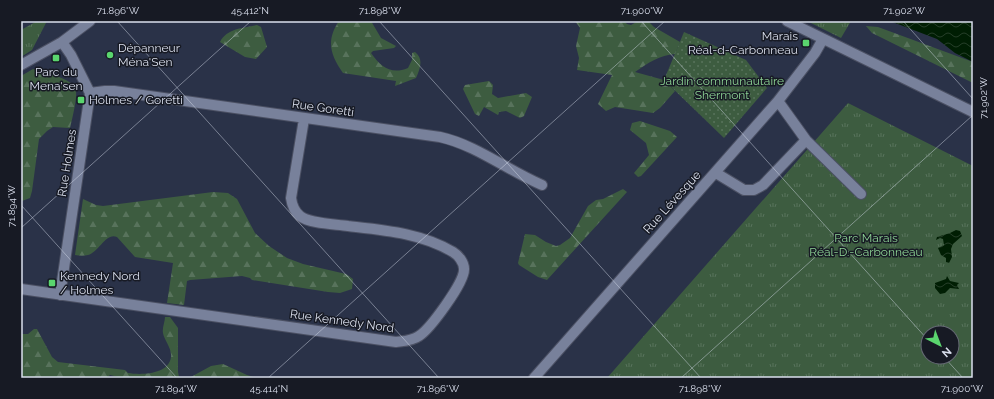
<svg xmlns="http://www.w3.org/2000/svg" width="994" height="399" font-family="Raleway,sans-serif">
	<defs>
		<pattern id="grass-dots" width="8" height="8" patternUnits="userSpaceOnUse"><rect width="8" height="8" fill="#3d5c40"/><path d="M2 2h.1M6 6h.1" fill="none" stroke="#58735c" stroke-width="1.8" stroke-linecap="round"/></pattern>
		<pattern id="forest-firs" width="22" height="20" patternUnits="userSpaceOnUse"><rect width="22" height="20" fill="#3d5c40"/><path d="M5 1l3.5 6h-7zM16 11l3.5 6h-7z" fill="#58735c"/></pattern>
		<pattern id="park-tufts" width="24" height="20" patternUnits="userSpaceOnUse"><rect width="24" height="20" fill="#3d5c40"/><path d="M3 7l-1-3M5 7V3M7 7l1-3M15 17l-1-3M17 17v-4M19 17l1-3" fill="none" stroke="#58735c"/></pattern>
		<pattern id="water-waves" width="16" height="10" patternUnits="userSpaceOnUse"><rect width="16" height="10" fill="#001e03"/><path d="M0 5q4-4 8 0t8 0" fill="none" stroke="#253e28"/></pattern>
	</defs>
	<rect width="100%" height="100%" fill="#2a3248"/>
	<path fill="url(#grass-dots)" d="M684 32 746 60 767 88 724 138 664 80Z"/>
	<path fill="url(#forest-firs)" d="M339 21H371L381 38 396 46 394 48 373 51 371 53C381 67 391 75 408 68L412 60V53L415 52C424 59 420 69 416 78L395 86 396 81 343 73C330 55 326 40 339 21Z
		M575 21H624L627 24 631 25 638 21H648L654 27 680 42 675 54C660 55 648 63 635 72L664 80 675 91 660 108 653 113 615 107 606 111 598 104 612 75 577 70 579 58 576 46 580 28Z
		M257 25 261 27 267 47 256 59 245 57 220 42C227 28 244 28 257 25Z
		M866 26 878 27 973 62V83L872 33Z
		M33 69C44 73 75 78 76 91 77 100 72 119 70 128L53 127 47 131 39 139 32 191 30 198 22 201 21 76Z
		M489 81 493 85 492 94 498 98 526 93 532 97 524 116 520 118 506 111 499 112 498 115 484 107 479 116 475 114 463 89 465 85Z
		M640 121 670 131 677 137 641 176 638 177 634 173 649 155 646 143 630 130 632 123Z
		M623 189 627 192 547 280 538 277 519 265 518 263 525 234 535 235 546 242 556 246 560 245 570 238 588 206 596 200 603 199Z
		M213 192 228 193 237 199 255 233 269 246 287 258 303 264 346 274 353 279 352 289 340 293 328 292 252 280 250 278 242 276 190 280 187 281 184 305 167 303 173 263 135 257 117 237C106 232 99 252 88 255 84 256 80 256 75 255L83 199 96 205 103 206Z
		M165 317H170L178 328V372L179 377 181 378H122L110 375 107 378 21 377V334H28L34 329H37L52 357 58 362 125 370 128 373C140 375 169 375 171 357 172 348 164 340 163 333 162 328 165 322 165 317Z
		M223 364 247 375 257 378H189L211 366Z"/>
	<path fill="url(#park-tufts)" fill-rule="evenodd" d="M37 21H47L32 50 21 57V30Z
		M807 21H851L841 38Z
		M848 103 973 166V378H607ZM928 333H952V357H928Z"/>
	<path fill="url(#water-waves)" d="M890 21H973V62L955 53 937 39Z
		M956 230 960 231 962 236 953 244 951 249 952 257 949 263 946 262V258L941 255 938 248 944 245 943 239 940 238 936 240 937 237 950 233Z
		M947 276 950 281 959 283 957 285 959 289 950 288 945 293 940 294 935 288V283L946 279Z"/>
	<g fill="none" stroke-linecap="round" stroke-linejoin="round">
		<g stroke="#4b5063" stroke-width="12">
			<path id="minor" d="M787 21 973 112
				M21 65 62 42 90 21
				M90 93 105 91H114L440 137C476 145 507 170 542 185
				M778 101 806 140 861 194
				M716 173 744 190H754L763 185 806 140
				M21 289 396 342C404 341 412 341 419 336 430 329 465 282 464 269 464 262 458 255 453 252 422 233 383 230 348 226 335 224 310 224 300 216 295 212 292 205 291 198L304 119
				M60 295 90 93 71 55 62 42
				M534 378 778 101 815 53 823 39"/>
		</g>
		<use href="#minor" stroke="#78819b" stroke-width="10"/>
	</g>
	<path fill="none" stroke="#dadfed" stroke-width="1" stroke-opacity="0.45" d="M117 21 439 378M379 21 701 378M641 21 928 340M903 21 973 99M21 205 177 378M21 228 251 21M944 357 963 378M268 378 665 21M681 378 973 115"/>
	<g fill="#5ad56e" stroke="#171a24" stroke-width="1.5">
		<rect x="802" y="39" width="8" height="8" rx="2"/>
		<circle cx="110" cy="55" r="4"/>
		<rect x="52" y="54" width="8" height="8" rx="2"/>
		<rect x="77" y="96" width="8" height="8" rx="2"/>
		<rect x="48" y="279" width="8" height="8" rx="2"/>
	</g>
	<g text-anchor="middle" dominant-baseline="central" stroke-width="3" stroke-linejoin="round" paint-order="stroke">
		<g font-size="12" fill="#dadfed" stroke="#171a24" text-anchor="start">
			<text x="798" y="36" text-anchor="end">Marais<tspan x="798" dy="14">Réal-d-Carbonneau</tspan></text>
			<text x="118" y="48">Dépanneur<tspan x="118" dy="14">Ména'Sen</tspan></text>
			<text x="56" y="72" text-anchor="middle">Parc du<tspan x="56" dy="14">Mena'sen</tspan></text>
			<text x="89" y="100">Holmes / Goretti</text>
			<text x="60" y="276">Kennedy Nord<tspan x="60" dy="14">/ Holmes</tspan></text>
		</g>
		<g font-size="12" fill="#8ed495" stroke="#171a24">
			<text x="722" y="81">Jardin communautaire<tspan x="722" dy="14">Shermont</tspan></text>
			<text x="866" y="238">Parc Marais<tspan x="866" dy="14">Réal-D.-Carbonneau</tspan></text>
		</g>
		<g font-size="12" fill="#dadfed" stroke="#171a24">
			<text transform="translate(323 108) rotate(8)">Rue Goretti</text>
			<text transform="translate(67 163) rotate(-81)">Rue Holmes</text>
			<text transform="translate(672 202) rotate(-48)">Rue Lévesque</text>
			<text transform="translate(342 321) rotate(8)">Rue Kennedy Nord</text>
		</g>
	</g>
	<rect width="994" height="399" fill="none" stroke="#171a24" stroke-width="44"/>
	<g transform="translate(940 345) rotate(138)"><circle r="19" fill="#171a24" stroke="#656974"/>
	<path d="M0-3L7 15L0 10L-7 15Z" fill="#5ad56e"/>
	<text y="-6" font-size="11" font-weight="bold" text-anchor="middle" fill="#dadfed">N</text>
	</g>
	<rect x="22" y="22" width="950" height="355" fill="none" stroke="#dadfed" stroke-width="1.5"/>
	<g font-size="10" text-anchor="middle" fill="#dadfed">
		<text x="118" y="14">71.896°W</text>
		<text x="250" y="14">45.412°N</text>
		<text x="380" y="14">71.898°W</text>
		<text x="642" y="14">71.900°W</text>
		<text x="904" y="14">71.902°W</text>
		<text transform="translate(983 98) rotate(-90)" y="4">71.902°W</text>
		<text transform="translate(11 206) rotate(-90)" y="4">71.894°W</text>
		<text x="176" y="392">71.894°W</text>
		<text x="269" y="392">45.414°N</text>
		<text x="438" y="392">71.896°W</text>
		<text x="700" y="392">71.898°W</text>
		<text x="962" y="392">71.900°W</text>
	</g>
</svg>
